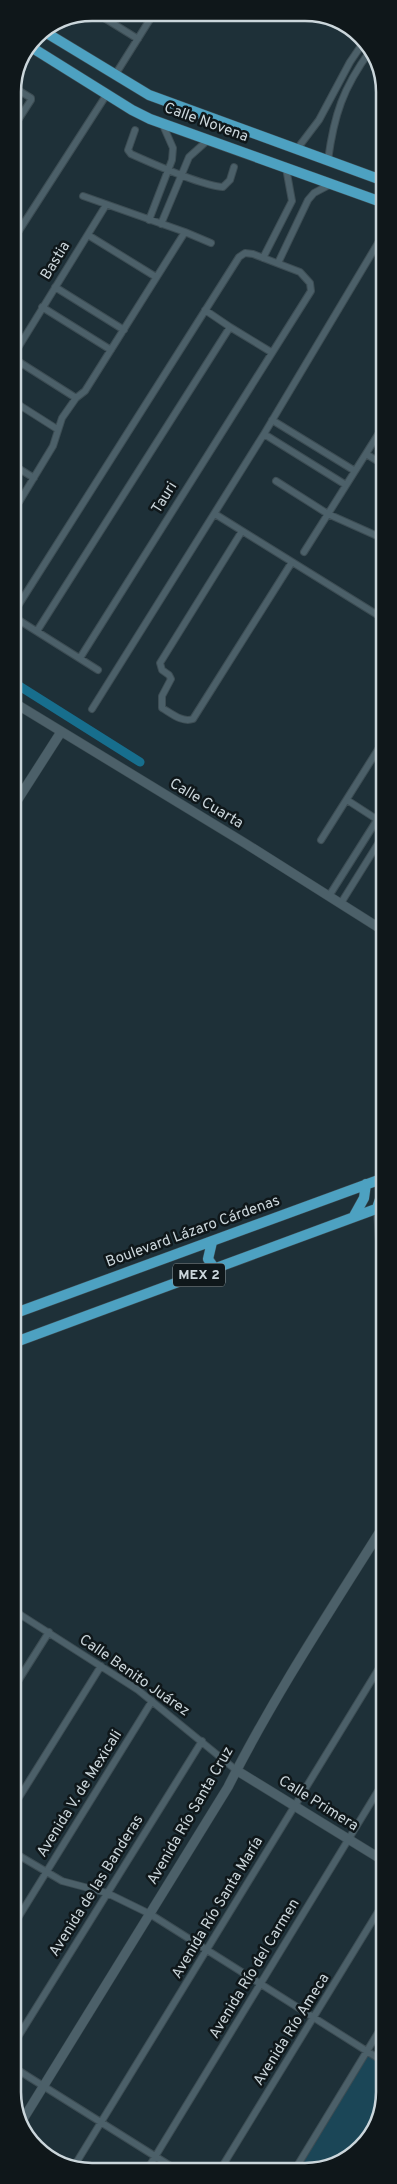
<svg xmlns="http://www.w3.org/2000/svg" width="397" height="2184" font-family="Overpass,sans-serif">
	<rect width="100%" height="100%" fill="#1e3038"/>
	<path fill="#1b4657" d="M367 2055 384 2066V2097L365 2145 315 2171H294Z"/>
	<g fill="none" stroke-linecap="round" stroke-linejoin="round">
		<path stroke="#176e8d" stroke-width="9" d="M13 682 140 762"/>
		<g stroke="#3d4d54" stroke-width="8">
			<path id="street" d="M96 13 138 39
				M115 75 154 13
				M13 87 31 98V100L13 128
				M135 130 128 150 131 154C151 163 204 186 223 187L230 180 234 167
				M297 149 319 120 350 62 365 40
				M328 160C334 115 343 88 370 51
				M149 220 172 160 173 148 162 123
				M161 224 189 157 208 140
				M185 232 211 243
				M88 235 156 277
				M13 240 107 94
				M263 258 292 201 286 168
				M278 263 308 200 314 193 331 184
				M55 287 124 330
				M42 307 111 350
				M205 310 230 327
				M13 356 106 205
				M13 358 76 398
				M13 401 57 429
				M272 420 355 471
				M264 434 346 485
				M366 454 384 465
				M13 465 34 478
				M276 481 328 514 384 539
				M13 512 53 446 62 418 76 398 85 391 185 232 83 196
				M215 514 384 619
				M242 531 160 663 162 670 169 675 171 679 162 696V708C171 713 182 723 193 719L292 562
				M304 552 384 425
				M37 631 230 327 271 352
				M80 658 311 291 310 283 300 272 253 254 245 253 239 257 16 609 14 614 17 619 98 670
				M92 709 264 434 384 233
				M347 800 384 824
				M321 840 384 740
				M329 896 377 820
				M341 903 384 834
				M377 1208 379 1242 384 1256
				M13 1610 138 1690 236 1770
				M13 1689 49 1632
				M13 1807 101 1666
				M13 1852 62 1881 107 1893 150 1914 384 2062
				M13 1926 152 1701
				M13 2045 202 1741
				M13 2067 177 2170
				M73 2168 384 1660
				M147 2170 384 1781
				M220 2170 384 1902
				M294 2171 384 2023"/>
		</g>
		<g stroke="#3d4d54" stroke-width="10">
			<path id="secondary" d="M13 702 243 842 384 931
				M13 807 61 732
				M236 1770 384 1861
				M22 2121 228 1787C274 1696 330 1611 384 1525"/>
		</g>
		<g stroke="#3d4d54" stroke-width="11">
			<path id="primary" d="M45 32 149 95 384 181
				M31 47 132 110 150 119 384 203
				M377 1208 384 1188
				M354 1216 364 1198 366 1184
				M212 1242 208 1259 215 1269
				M13 1314 384 1178
				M13 1343 384 1206"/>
		</g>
		<use href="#street" stroke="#4c6069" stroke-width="6"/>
		<use href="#secondary" stroke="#4c6069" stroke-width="9"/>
		<use href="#primary" stroke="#4da1c1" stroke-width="10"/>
	</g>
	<g text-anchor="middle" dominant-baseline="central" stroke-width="5" stroke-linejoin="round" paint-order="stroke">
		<rect fill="#0f171a" stroke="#939da1" stroke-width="1" x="173" y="1263.5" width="52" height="23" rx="4"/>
		<g font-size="14" font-weight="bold" fill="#cbd6db">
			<text x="199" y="1275">MEX 2</text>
		</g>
		<g font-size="15" fill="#cbd6db" stroke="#0f171a">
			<text transform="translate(206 123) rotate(20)">Calle Novena</text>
			<text transform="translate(56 261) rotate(-58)">Bastia</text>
			<text transform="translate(165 498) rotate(-58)">Tauri</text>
			<text transform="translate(206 804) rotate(31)">Calle Cuarta</text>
			<text transform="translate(193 1232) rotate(-20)">Boulevard Lázaro Cárdenas</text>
			<text transform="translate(134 1676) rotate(35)">Calle Benito Juárez</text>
			<text transform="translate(80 1794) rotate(-58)">Avenida V. de Mexicali</text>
			<text transform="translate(318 1804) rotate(32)">Calle Primera</text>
			<text transform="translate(191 1816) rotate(-60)">Avenida Río Santa Cruz</text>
			<text transform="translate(97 1886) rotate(-58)">Avenida de las Banderas</text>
			<text transform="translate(218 1908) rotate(-59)">Avenida Río Santa María</text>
			<text transform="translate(255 1969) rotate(-59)">Avenida Río del Carmen</text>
			<text transform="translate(292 2030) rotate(-58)">Avenida Río Ameca</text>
		</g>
	</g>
	<path d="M0 0H397V2184H0ZM92 21H305A71 71 0 0 1 376 92V2092A71 71 0 0 1 305 2163H92A71 71 0 0 1 21 2092V92A71 71 0 0 1 92 21Z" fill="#0f171a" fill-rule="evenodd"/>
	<path fill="none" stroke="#cbd6db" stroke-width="2.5" d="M92 21H305A71 71 0 0 1 376 92V2092A71 71 0 0 1 305 2163H92A71 71 0 0 1 21 2092V92A71 71 0 0 1 92 21Z"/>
</svg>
